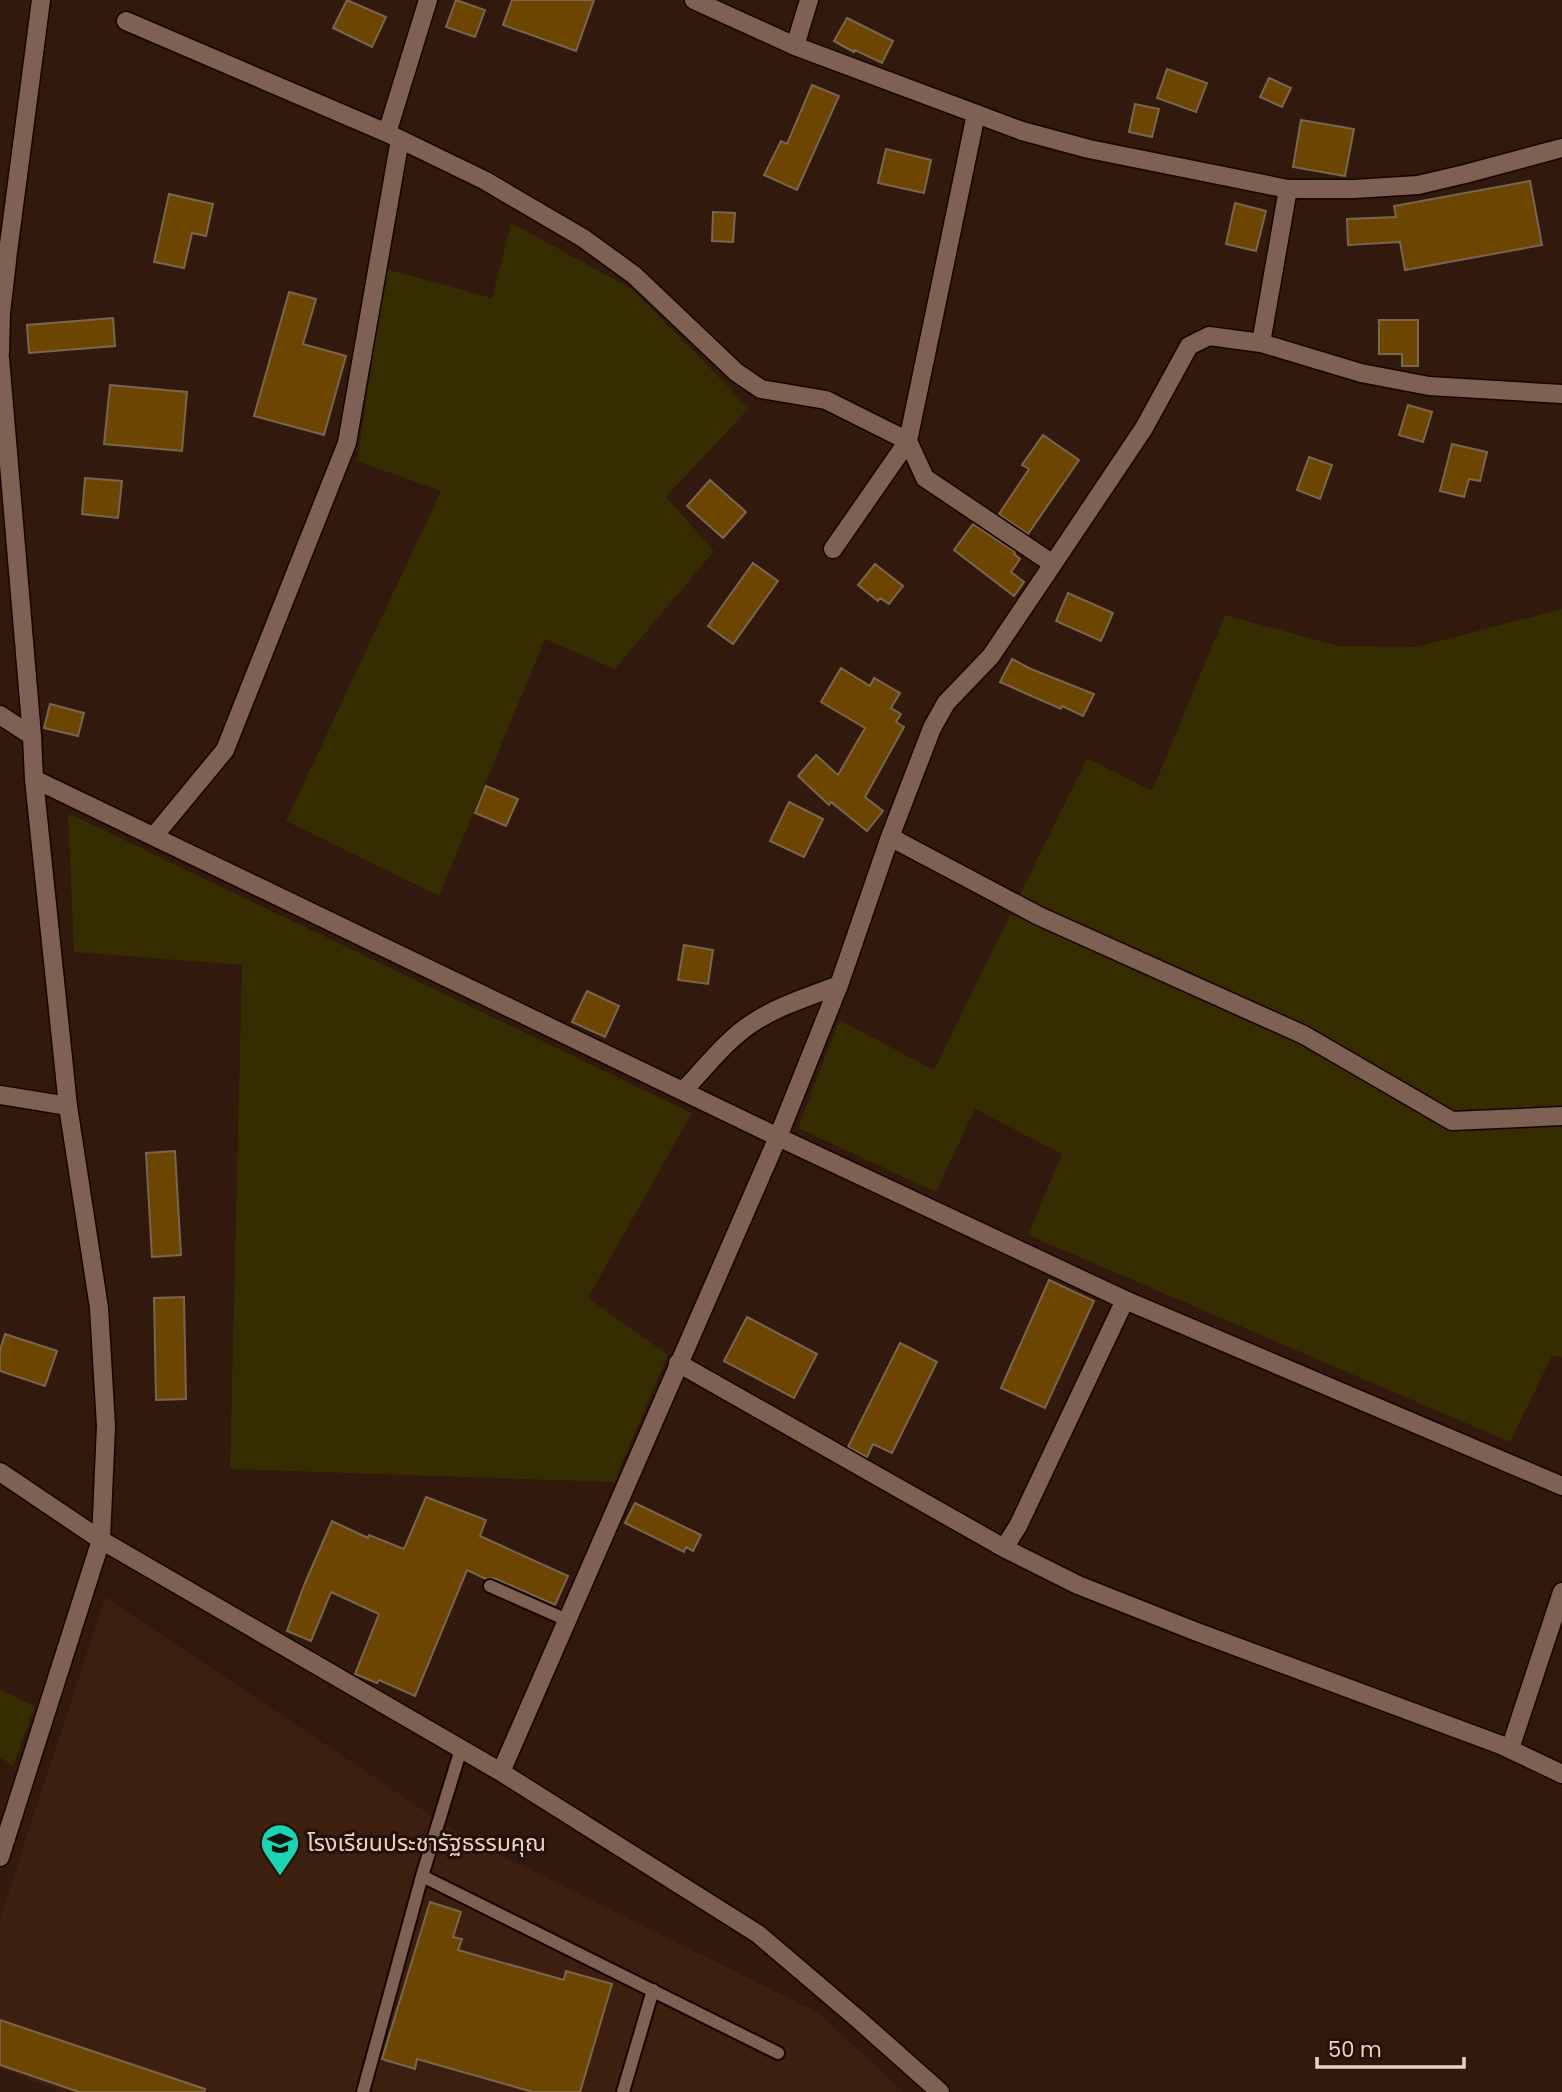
<svg xmlns="http://www.w3.org/2000/svg" width="1562" height="2092" font-family="Poppins,'Noto Sans Thai',sans-serif">
	<rect width="100%" height="100%" fill="#31190d"/>
	<path fill="#3d1f10" d="M105 1597 462 1836 819 2013 903 2092H62L0 2068V1919Z"/>
	<path fill="#352d00" d="M511 223 632 289 749 408 666 497 714 551 615 669 545 639 439 896 286 821 441 491 357 461 386 269 492 298Z
		M1562 609V1357L1552 1356 1510 1442 1028 1235 1062 1154 975 1109 936 1192 798 1128 839 1020 934 1070 1087 758 1152 791 1225 615 1338 646 1416 647Z
		M68 813 692 1113 588 1298 668 1355 614 1482 230 1469 242 965 74 952Z
		M0 1689 35 1707 13 1766 0 1757Z"/>
	<path fill="#6c4500" stroke="#79664f" stroke-width="2" d="M347 0 386 17 372 47 333 28Z
		M456 0 485 10 475 37 446 27Z
		M512 0H594L576 51 503 25Z
		M847 18 893 41 882 63 855 50 854 52 834 41Z
		M1167 69 1207 83 1196 112 1157 98Z
		M1269 78 1291 88 1282 107 1260 97Z
		M812 85 839 96 797 190 764 175 781 141 787 144Z
		M1135 104 1159 109 1152 137 1129 132Z
		M1301 120 1354 129 1345 176 1293 167Z
		M886 149 931 160 924 193 878 183Z
		M1530 181 1542 245 1405 270 1400 242 1348 245 1347 219 1396 217 1394 206Z
		M169 194 213 204 206 236 192 233 184 268 154 262Z
		M1235 203 1266 211 1256 251 1226 244Z
		M713 212 735 213 733 242 712 241Z
		M289 292 316 299 303 344 346 356 324 435 254 416Z
		M113 318 115 346 29 353 27 325Z
		M1379 320H1418V366H1402V354H1379Z
		M110 385 187 392 182 451 104 444Z
		M1408 405 1432 412 1423 442 1399 435Z
		M1043 435 1079 460 1028 534 999 514 1029 469 1022 465Z
		M1452 444 1487 452 1480 481 1469 479 1464 497 1440 491Z
		M1309 457 1332 465 1320 499 1297 490Z
		M85 478 122 481 118 518 82 514Z
		M710 480 746 512 723 538 687 506Z
		M973 524 1015 552 1014 554 1020 559 1011 572 1024 582 1014 596 954 550Z
		M753 563 778 581 733 644 708 626Z
		M875 564 903 586 889 604 880 598 878 601 858 585Z
		M1068 593 1113 613 1101 641 1056 621Z
		M1012 659 1031 669 1094 694 1083 716 1062 706 1061 709 1000 682Z
		M841 668 870 686 874 678 900 693 891 708 901 714 896 722 904 727 865 797 883 811 867 831 831 802 829 805 798 776 816 755 838 775 865 728 821 702Z
		M50 704 84 713 78 736 44 728Z
		M486 786 518 799 506 826 475 813Z
		M789 802 823 819 804 857 770 841Z
		M684 945 713 950 708 984 678 980Z
		M587 991 619 1006 605 1037 572 1022Z
		M175 1151 181 1255 152 1257 146 1153Z
		M1049 1280 1094 1301 1045 1408 1001 1388Z
		M184 1297 186 1399 156 1400 154 1298Z
		M747 1317 817 1354 794 1398 724 1361Z
		M5 1334 57 1351 45 1386 0 1371V1350Z
		M900 1343 937 1362 892 1453 873 1444 867 1457 848 1447Z
		M426 1497 486 1520 480 1536 568 1576 555 1605 494 1578 486 1579 467 1570 415 1696 379 1680 377 1683 355 1674 379 1614 331 1592 311 1641 287 1631 305 1583 332 1521 368 1538 369 1535 404 1549Z
		M635 1503 701 1535 693 1551 686 1547 684 1552 625 1523Z
		M430 1902 461 1912 453 1937 462 1939 458 1950 564 1980 566 1971 612 1984 580 2092H533L417 2059 415 2069 382 2059Z
		M0 2020 205 2089 204 2092H79L0 2065Z"/>
	<g fill="none" stroke-linecap="round" stroke-linejoin="round">
		<g stroke="#170400" stroke-width="16">
			<path id="service" d="M490 1586 567 1620
				M422 1876 778 2053
				M363 2092 422 1876 461 1749
				M623 2092 653 1990"/>
		</g>
		<g stroke="#170400" stroke-width="21">
			<path id="minor" d="M126 21 387 133 484 180 583 238 634 275 736 372 761 389 826 400 908 441 833 549
				M795 46 809 0
				M976 114 908 441 925 478 1053 564
				M387 133 428 0
				M1261 343 1288 189
				M0 715 32 736
				M34 779 778 1137 1125 1300 1562 1486
				M154 836 225 750 347 443 400 139
				M890 837 1039 916 1304 1035 1452 1121 1562 1116
				M684 1090C706 1067 727 1039 754 1022 780 1005 811 996 839 985
				M0 1095 68 1106
				M678 1363 1004 1548 1078 1585 1197 1632 1501 1745 1562 1774
				M0 1472 101 1540 501 1772 758 1934 859 2020 940 2092
				M1004 1548 1018 1526 1125 1300
				M1510 1749 1562 1592
				M501 1772 778 1137 839 985 890 837 932 728 946 703 991 656 1053 564 1144 428 1189 346 1209 336 1261 343 1361 373 1429 386 1562 394"/>
		</g>
		<g stroke="#170400" stroke-width="21">
			<path id="tertiary" d="M694 0 795 46 1022 131 1089 149 1288 189H1354L1418 185 1465 174 1562 148
				M0 353 1 313 8 252 41 0
				M0 358 32 736 34 779 68 1106 99 1308 106 1426 101 1540 0 1857"/>
		</g>
		<use href="#service" stroke="#7e6153" stroke-width="12"/>
		<use href="#minor" stroke="#7e6153" stroke-width="18"/>
		<use href="#tertiary" stroke="#7e6153" stroke-width="18"/>
	</g>
	<defs>
		<g id="school-pin" transform="scale(2.0125)"><path d="M0 17L-7.5 6A9.5 9.5 0 1 1 7.5 6Z" fill="#19d5b2" stroke="#261005"/><path d="M0-5L7-2L0 1L-7-2ZM-4 1L0 2.5L4 1V4Q0 6-4 4Z" fill="#111"/></g>
	</defs>
	<g fill-rule="evenodd">
		<use href="#school-pin" x="280" y="1843"/>
	</g>
	<g text-anchor="middle" dominant-baseline="central" stroke-width="6" stroke-linejoin="round" paint-order="stroke">
		<g font-size="23" fill="#e5d4cc" stroke="#261005" text-anchor="start">
			<text x="307" y="1843">โรงเรียนประชารัฐธรรมคุณ</text>
		</g>
	</g>
	<path d="M1317 2057v10h147v-10" fill="none" stroke="#e5d4cc" stroke-width="3.5"/>
	<text x="1328" y="2057" font-size="21" fill="#e5d4cc" stroke="#261005" stroke-width="5" paint-order="stroke">50 m</text>
</svg>
